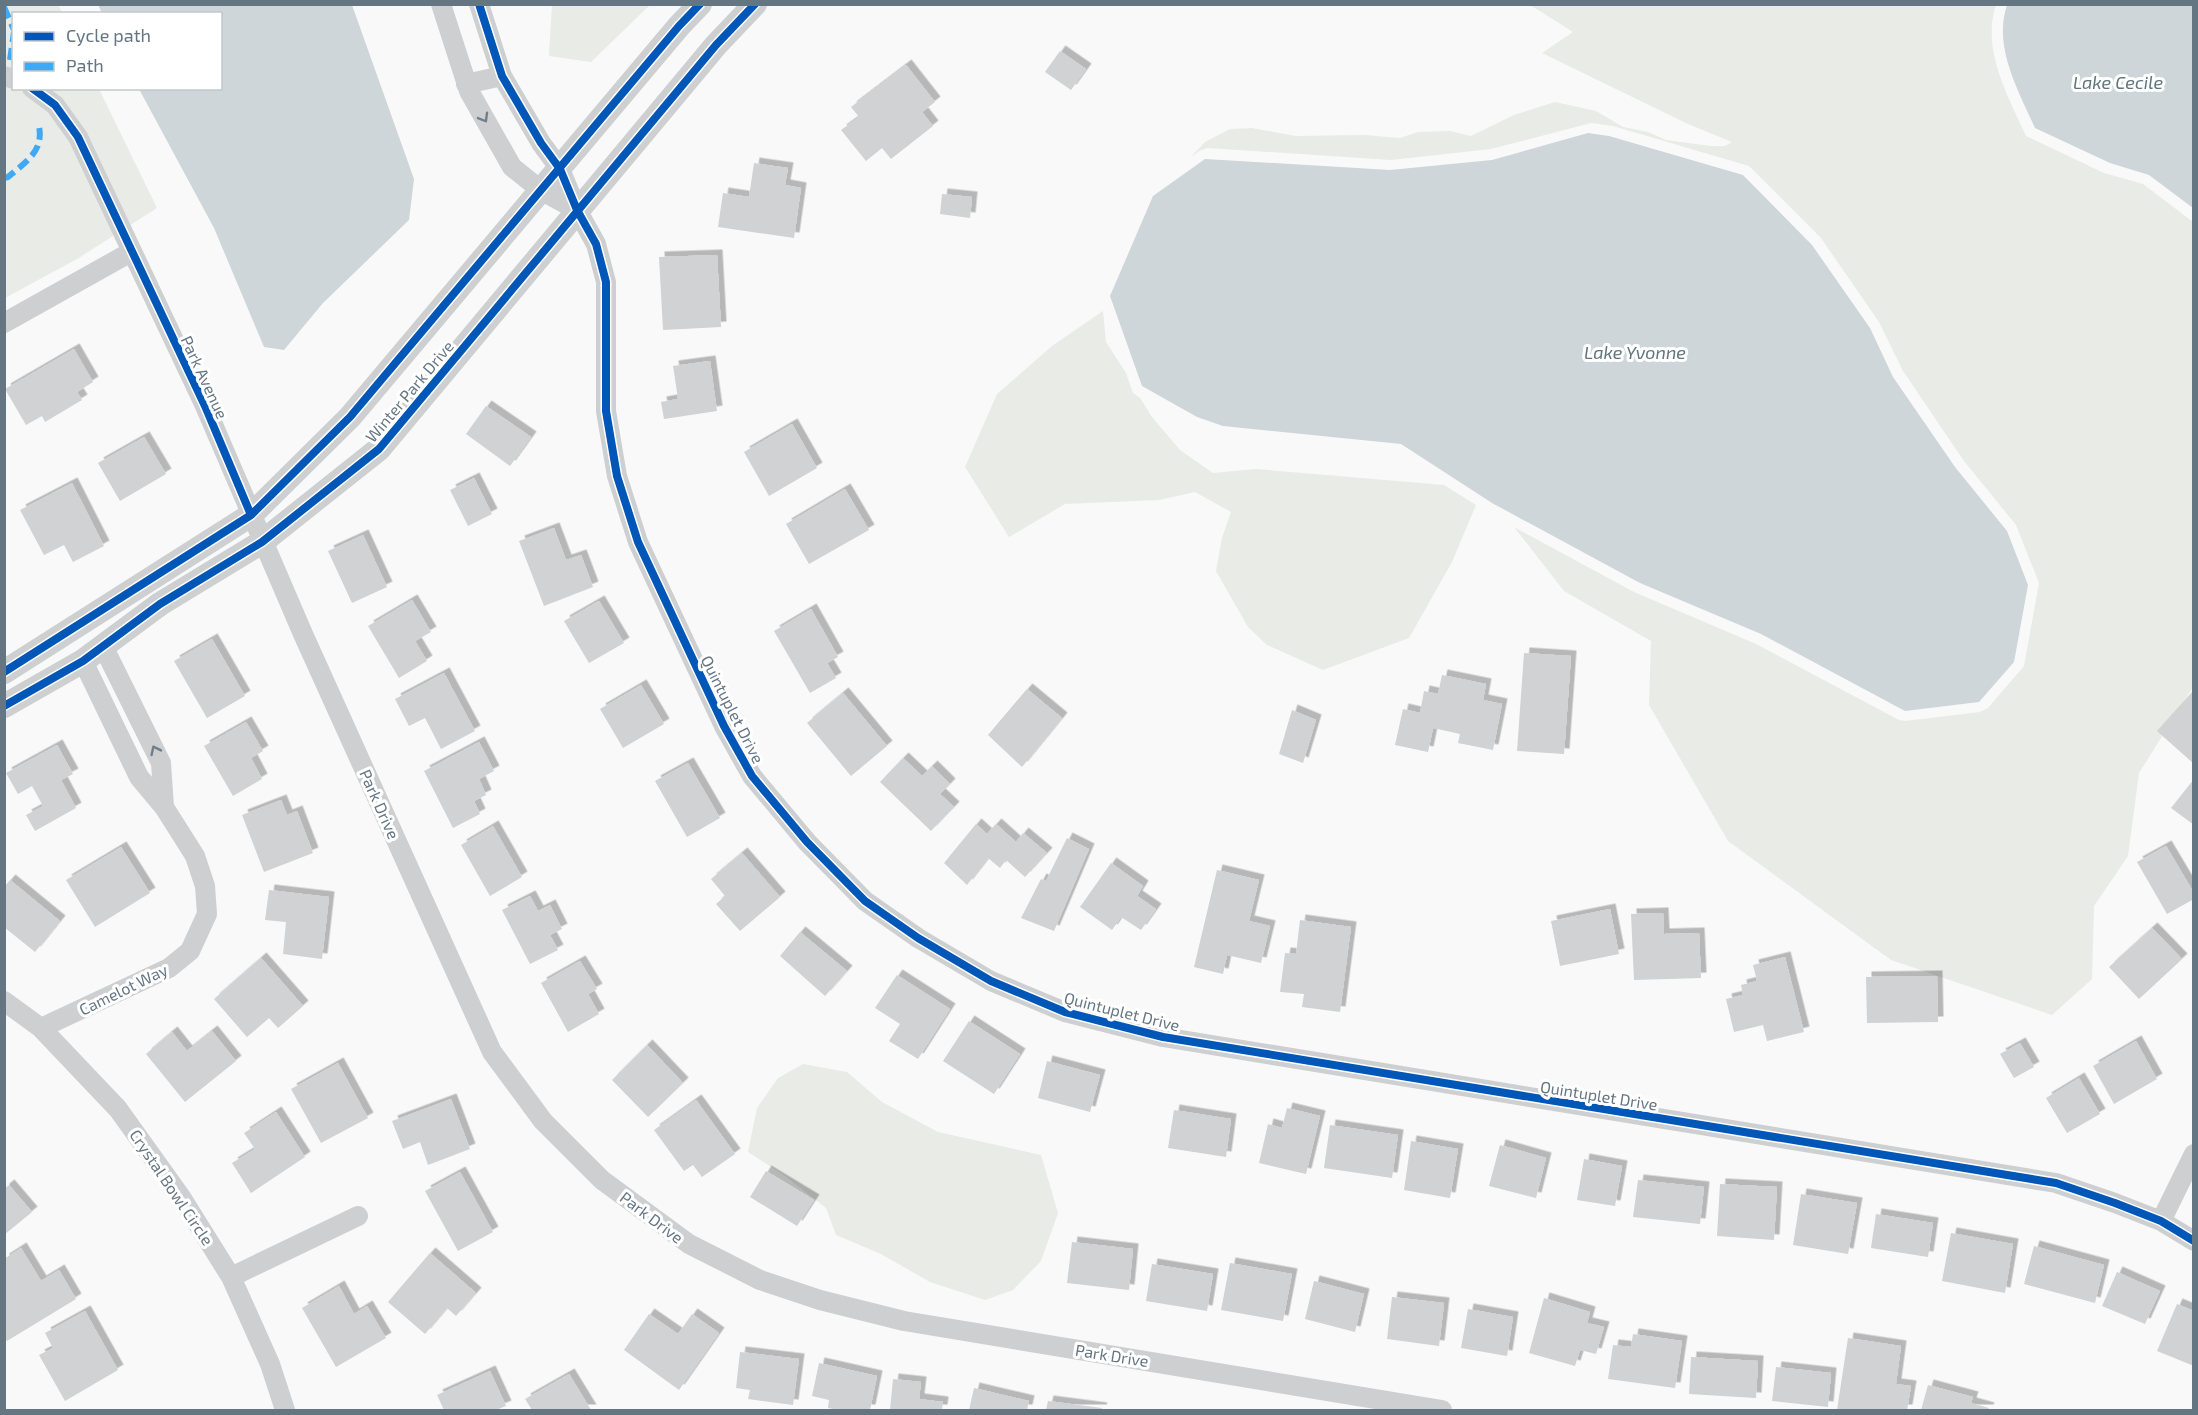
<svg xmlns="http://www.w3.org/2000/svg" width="2198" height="1415" font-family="'Exo 2',sans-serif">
	<defs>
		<filter id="shadow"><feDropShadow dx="5.5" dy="-5.5" stdDeviation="0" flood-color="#0004"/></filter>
	</defs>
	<rect width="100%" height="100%" fill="#f9f9f9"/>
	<path fill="#e8ebe6" d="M5 5H58L63 13 14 14V88L99 89 157 208 77 259 5 298Z
		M552 5V4L650 5 591 62 549 56Z
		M1530 5H1996C1981 49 2008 96 2026 136L2104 173 2143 184 2193 222V687L2139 773 2128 856 2094 906 2092 979 2052 1015 1891 960 1728 841 1649 705 1651 641 1564 591 1514 527 1634 592 1756 644 1899 720 1905 721 1980 712 1988 708 2024 666 2039 583 2016 525 1964 461 1903 371 1879 322 1821 238 1749 166 1613 126 1591 123 1491 149 1391 160 1207 148 1199 151 1190 158 1205 142 1230 129 1252 128 1296 136 1364 135 1400 138 1418 132 1450 131 1471 136 1514 115 1555 102 1596 111 1623 127 1648 132 1666 140 1710 146H1725L1732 142 1688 124 1542 53 1573 32Z
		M1103 311 1106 342 1126 373 1133 393 1140 398 1152 417 1180 450 1213 473 1256 469 1444 485 1476 505 1452 562 1409 638 1323 670 1267 645 1248 627 1216 571 1222 538 1231 512 1195 492 1159 500 1065 504 1009 537 965 467 997 394 1052 346Z
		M803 1064 847 1072 882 1102 938 1132 1041 1155 1058 1213 1041 1261 1013 1290 985 1300 930 1282 881 1254 836 1235 826 1208 785 1176 748 1152 757 1108 778 1078Z"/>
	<path fill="#ced6d9" d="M98 5H352L414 179 409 220 323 303 284 350 264 347 214 228 139 89 220 88V14L102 13Z
		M2007 5H2193V208L2149 175 2110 163 2035 128C2018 90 1993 47 2007 5Z
		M1588 133 1609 136 1743 175 1812 245 1870 328 1893 377 1955 467 2007 531 2028 585 2014 662 1979 702 1905 711 1761 634 1640 583 1492 503 1401 444 1223 426 1197 417 1142 386 1110 296 1153 196 1205 159 1390 170 1492 160Z"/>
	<path fill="#d0d2d3" filter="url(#shadow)" d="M1060 51 1086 69 1071 90 1045 72Z
		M906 65 935 102 922 112 933 126 891 159 882 148 866 161 841 130 859 117 851 107Z
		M754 163 788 168 785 185 801 188 794 238 718 227 723 193 749 197Z
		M942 194 972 197 970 218 940 214Z
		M717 255 721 327 663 330 659 257Z
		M74 349 93 382 77 392 82 400 45 422 42 416 26 425 5 389Z
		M710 361 717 411 664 419 661 402 678 399 673 366Z
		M486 406 531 437 510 466 466 434Z
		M792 424 817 468 769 496 744 452Z
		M144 437 166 474 120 501 98 463Z
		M474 478 492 514 468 526 450 490Z
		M72 483 104 546 73 562 64 545 44 555 20 510Z
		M845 489 869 530 809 564 786 524Z
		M554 528 566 560 581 555 593 587 544 606 519 541Z
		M363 535 387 587 352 603 328 551Z
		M412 600 431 632 415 641 427 661 399 678 368 626Z
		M599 601 624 643 589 663 564 621Z
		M811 609 838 657 827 663 836 678 810 693 774 631Z
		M212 639 245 696 207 718 174 661Z
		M1524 653 1571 656 1564 754 1517 751Z
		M444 673 475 731 441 749 425 718 409 726 395 699Z
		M1442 675 1486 684 1483 700 1502 704 1493 750 1458 743 1460 734 1433 728 1428 752 1395 745 1403 709 1420 713 1424 691 1438 694Z
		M641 685 664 724 623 748 600 709Z
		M1027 689 1062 718 1022 767 988 735Z
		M2194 690V764L2157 731Z
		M843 693 887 746 851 776 807 723Z
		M1292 710 1316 720 1303 763 1279 754Z
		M246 722 263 751 251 758 262 779 233 796 204 746Z
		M479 742 494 771 479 779 486 795 474 801 480 814 453 828 424 771Z
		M57 745 73 774 61 780 76 808 35 831 26 815 43 806 32 786 18 794 6 773Z
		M903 758 922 776 932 766 950 784 940 794 954 807 931 831 880 782Z
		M688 763 720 818 687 837 655 781Z
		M2194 779V825L2171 808Z
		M281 800 287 815 297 811 313 853 264 872 242 815Z
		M976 824 987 834 996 824 1016 842 1023 833 1047 853 1025 877 1006 860 1000 868 988 858 967 885 944 863Z
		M493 826 522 877 490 896 461 845Z
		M1067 838 1089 849 1054 931 1021 918 1041 879 1046 881Z
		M2166 846 2194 893V899L2167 914 2137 862Z
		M121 847 150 893 95 927 66 880Z
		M742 853 780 897 740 931 716 904 725 896 711 879Z
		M1111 863 1143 886 1137 896 1156 909 1141 930 1121 917 1112 930 1080 907Z
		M1217 870 1259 880 1249 921 1270 926 1261 963 1227 955 1223 974 1194 967Z
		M10 880 60 921 35 952 4 927V887Z
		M269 890 329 897 322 959 283 954 286 922 265 920Z
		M530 896 538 911 550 905 562 929 550 935 558 950 530 964 502 910Z
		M1610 909 1619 954 1560 966 1551 921Z
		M1663 913 1664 934 1699 933 1701 978 1634 980 1631 914Z
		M1300 920 1351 927 1340 1012 1302 1007 1304 994 1280 992 1285 953 1296 954Z
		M2152 928 2182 959 2139 999 2109 967Z
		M800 932 847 971 825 996 780 956Z
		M1785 957 1804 1032 1767 1041 1763 1025 1734 1032 1726 999 1743 995 1741 985 1757 981 1753 965Z
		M261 958 303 1006 278 1028 269 1018 247 1037 214 999Z
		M580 961 597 989 588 994 599 1014 568 1032 541 983Z
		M897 975 950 1009 918 1059 889 1041 900 1024 875 1008Z
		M1937 976 1938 1022 1867 1023 1866 977Z
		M969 1021 1020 1054 994 1094 943 1061Z
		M212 1031 236 1061 185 1102 146 1054 172 1032 187 1051Z
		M2136 1041 2157 1079 2114 1104 2093 1066Z
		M2020 1043 2034 1067 2014 1078 2000 1054Z
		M647 1045 683 1083 648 1117 612 1080Z
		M1047 1061 1100 1075 1090 1112 1038 1098Z
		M338 1063 368 1118 321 1143 291 1089Z
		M2079 1078 2100 1114 2067 1133 2046 1098Z
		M451 1099 470 1149 428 1165 420 1142 403 1149 392 1121Z
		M696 1100 735 1154 702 1177 693 1165 684 1171 654 1130Z
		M1287 1108 1320 1116 1306 1174 1259 1163 1268 1124 1282 1128Z
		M1174 1110 1231 1119 1226 1157 1168 1148Z
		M276 1112 305 1157 251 1193 232 1163 255 1149 244 1133Z
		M1330 1125 1398 1135 1392 1178 1324 1168Z
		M1411 1141 1458 1149 1450 1198 1404 1190Z
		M1500 1145 1546 1158 1536 1198 1489 1186Z
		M1584 1159 1622 1166 1615 1206 1577 1200Z
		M766 1171 814 1200 797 1226 750 1197Z
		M460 1172 493 1232 458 1251 425 1191Z
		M1638 1180 1704 1187 1700 1224 1633 1217Z
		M1720 1184 1777 1187 1774 1240 1717 1236Z
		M9 1185 32 1212 4 1235V1189Z
		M1801 1194 1857 1203 1848 1254 1793 1245Z
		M1876 1214 1933 1223 1928 1257 1871 1248Z
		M1951 1233 2013 1244 2005 1293 1942 1281Z
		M1072 1242 1133 1249 1129 1290 1067 1283Z
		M2034 1246 2104 1265 2095 1303 2024 1284Z
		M21 1248 41 1281 59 1270 76 1299 7 1341 4 1337V1259Z
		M430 1253 476 1293 456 1316 447 1308 425 1334 388 1302Z
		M1230 1263 1292 1274 1283 1321 1221 1310Z
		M1152 1264 1213 1274 1207 1311 1146 1301Z
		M2117 1272 2160 1291 2145 1324 2102 1306Z
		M1314 1281 1364 1294 1355 1332 1305 1319Z
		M339 1286 354 1314 367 1306 386 1338 336 1367 302 1308Z
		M1392 1297 1444 1303 1439 1346 1387 1339Z
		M1544 1298 1590 1312 1587 1323 1604 1327 1596 1354 1580 1350 1575 1366 1529 1353Z
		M2177 1304 2194 1311V1366L2157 1351Z
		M1468 1309 1513 1317 1507 1356 1461 1348Z
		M85 1311 118 1370 65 1401 39 1355 53 1348 45 1333Z
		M649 1314 678 1334 692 1314 719 1333 679 1390 624 1350Z
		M1633 1334 1682 1341 1675 1388 1608 1379 1613 1345 1631 1347Z
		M1848 1338 1901 1346 1896 1384 1911 1386 1907 1410H1837Z
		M740 1352 799 1359 793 1405 748 1399 750 1390 736 1388Z
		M1691 1357 1758 1361 1756 1398 1689 1394Z
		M819 1363 877 1376 870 1410H839L828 1408 829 1400 812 1396Z
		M1776 1367 1831 1373 1828 1407 1772 1401Z
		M490 1371 506 1406 496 1410H444L437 1395Z
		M569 1374 591 1410H532L525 1399Z
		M893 1379 921 1382 919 1399 943 1402 942 1410H890Z
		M1928 1385 1973 1397 1971 1403 1989 1408 1988 1410H1921Z
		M974 1388 1029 1401 1027 1410H969Z
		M1048 1401 1102 1408 1101 1410H1046Z"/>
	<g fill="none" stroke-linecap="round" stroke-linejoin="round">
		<path stroke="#cecfd0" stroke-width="20" d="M441 4 469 91 512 167 542 191 577 210
			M479 4 502 76 541 143 560 169 577 210 596 244 606 282V411L617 476 638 542 724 726 752 776 807 842 865 901 918 938 991 981 1065 1012 1163 1037 2056 1183 2115 1203 2161 1221 2194 1241
			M4 76 14 79
			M466 84 502 76
			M32 88 55 105 78 137 205 406 303 634 492 1052 543 1121 602 1180 689 1244 760 1280 820 1300 904 1321 1442 1410
			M4 323 131 252
			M103 646 161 763 164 807
			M4 1001 41 1028 118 1109 181 1197 231 1277 270 1364 285 1410
			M41 1028 169 968 190 951 207 914 205 886 195 856 164 807 139 777 83 661
			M2161 1221 2194 1154
			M231 1277 358 1216"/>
		<path stroke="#cecfd0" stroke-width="24" d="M4 672 251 515 350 417 679 26 700 4
			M4 706 83 661 160 604 262 542 379 449 716 45 755 4"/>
		<path stroke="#3fa9f5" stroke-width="6" stroke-dasharray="12 6" stroke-linecap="butt" d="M4 7 14 30
			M10 60 14 32
			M4 178 8 177C27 161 46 150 38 122"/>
		<g stroke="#fff" stroke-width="11">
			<path id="cycleway" d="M479 4 502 76 541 143 560 169 577 210 596 244 606 282V411L617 476 638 542 724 726 752 776 807 842 865 901 918 938 991 981 1065 1012 1163 1037 2056 1183 2115 1203 2161 1221 2194 1241
				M32 88 55 105 78 137 205 406 251 515
				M4 672 251 515 350 417 679 26 700 4
				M4 706 83 661 160 604 262 542 379 449 716 45 755 4"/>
		</g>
		<use href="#cycleway" stroke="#0057b8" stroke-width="8"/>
	</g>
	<defs><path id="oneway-chevron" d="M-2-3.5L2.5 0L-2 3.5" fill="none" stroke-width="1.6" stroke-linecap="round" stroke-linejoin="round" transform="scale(1.5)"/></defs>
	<g stroke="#707f8b">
		<use href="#oneway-chevron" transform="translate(484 118) rotate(60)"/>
		<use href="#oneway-chevron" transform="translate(155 750) rotate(-116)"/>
	</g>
	<g text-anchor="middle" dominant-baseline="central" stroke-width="6" stroke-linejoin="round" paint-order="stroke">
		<g font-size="16" fill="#657683" stroke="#fff">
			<text transform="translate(205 377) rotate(65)">Park Avenue</text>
			<text transform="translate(409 391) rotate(-50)">Winter Park Drive</text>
			<text transform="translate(733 709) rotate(63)">Quintuplet Drive</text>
			<text transform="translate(380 804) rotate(66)">Park Drive</text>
			<text transform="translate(123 989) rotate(-26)">Camelot Way</text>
			<text transform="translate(1122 1011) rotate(14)">Quintuplet Drive</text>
			<text transform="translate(1599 1095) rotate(9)">Quintuplet Drive</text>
			<text transform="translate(172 1187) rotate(56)">Crystal Bowl Circle</text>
			<text transform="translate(652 1217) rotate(37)">Park Drive</text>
			<text transform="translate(1112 1355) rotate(9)">Park Drive</text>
		</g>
		<g font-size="18" font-style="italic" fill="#60757c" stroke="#fff">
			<text x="2118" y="82">Lake Cecile</text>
			<text x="1635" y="352">Lake Yvonne</text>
		</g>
	</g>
	<rect width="2198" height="1415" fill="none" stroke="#657683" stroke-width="12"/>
	<rect x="12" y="12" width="210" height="78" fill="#ffffff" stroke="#c1c8cd" stroke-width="1.5"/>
	<rect x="24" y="32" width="30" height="9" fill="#0057b8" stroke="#c1c8cd" stroke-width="1.5"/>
	<text x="66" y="42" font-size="18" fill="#657683">Cycle path</text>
	<rect x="24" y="62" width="30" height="9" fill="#3fa9f5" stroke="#c1c8cd" stroke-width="1.5"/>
	<text x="66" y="72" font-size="18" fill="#657683">Path</text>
</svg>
